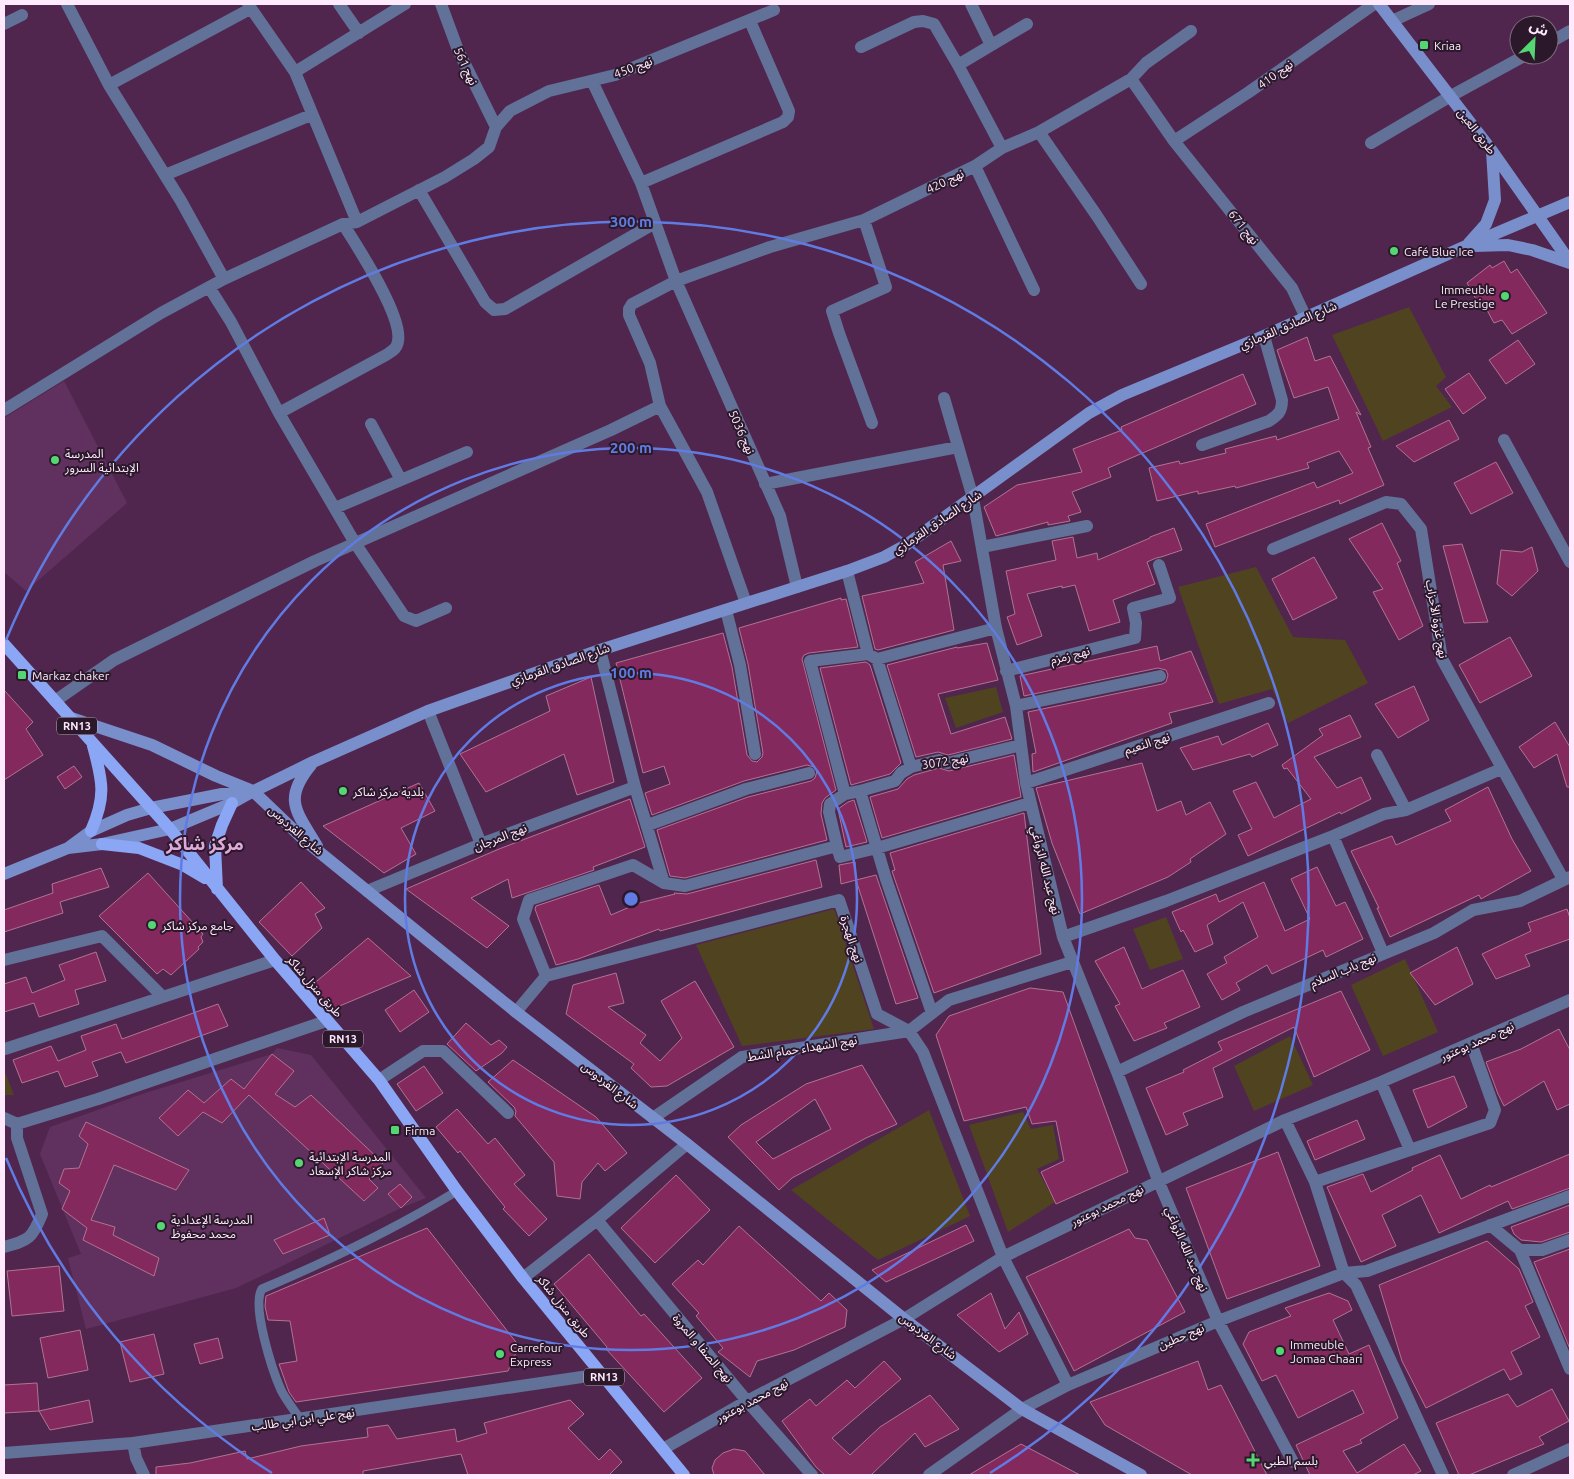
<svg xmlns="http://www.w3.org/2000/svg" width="1574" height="1479" font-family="Ubuntu,'Noto Sans Arabic',sans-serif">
	<rect width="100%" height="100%" fill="#50264f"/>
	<path fill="#60315f" d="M64 381 127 503 26 591 4 572V418Z
		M277 1048 311 1055 426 1198 401 1208 278 1268 236 1288 86 1329 68 1258 81 1254 40 1154 50 1127 142 1094 272 1054Z"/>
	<path fill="#504320" d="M1409 307 1446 377 1436 386 1452 407 1383 441 1332 335Z
		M1256 567 1293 637 1345 640 1368 683 1288 723 1272 689 1219 704 1178 587Z
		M996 687 1003 712 956 728 945 698Z
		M834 909 874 1029 742 1046 696 945Z
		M1166 917 1183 959 1150 970 1133 929Z
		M1405 959 1438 1032 1383 1056 1351 985Z
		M1290 1036 1313 1085 1254 1111 1234 1066Z
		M4 1070 14 1095H4Z
		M929 1110 970 1216 878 1260 791 1190Z
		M1023 1112 1031 1129 1053 1125 1059 1159 1037 1169 1055 1202 1008 1232 969 1125Z"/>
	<path fill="#84295e" stroke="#b17392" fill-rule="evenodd" d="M1504 261 1511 273 1517 269 1547 313 1512 334 1502 320 1494 323 1487 310 1483 312 1467 283 1490 265 1492 268Z
		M1307 337 1315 361 1330 356 1361 415 1356 412 1371 447 1368 448 1384 485 1340 504 1339 500 1215 547 1206 524 1314 482 1317 488 1353 473 1339 451 1307 463 1309 468 1236 488 1235 486 1198 494V491L1157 501 1149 468 1179 461 1180 464 1226 453 1225 449 1276 436 1277 440 1339 419 1328 387 1294 398 1277 350Z
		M1518 340 1535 364 1506 384 1489 360Z
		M1469 373 1486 398 1463 414 1445 389Z
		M1243 374 1256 404 1108 468 1111 477 1072 492 1081 512 1068 516 1070 521 1048 525V522L996 536 984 507 1017 485 1082 472 1073 449 1122 430 1121 427Z
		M1449 420 1459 439 1414 462 1396 446Z
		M1496 462 1513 493 1471 514 1454 483Z
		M1382 523 1401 561 1397 563 1423 626 1399 640 1373 592 1383 589 1349 539Z
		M1174 528 1182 550 1161 557 1156 558 1147 562 1155 584 1113 600 1120 622 1089 631 1075 585 1062 588V586L1027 594 1042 636 1017 645 1007 617 1015 614 1006 571 1056 560 1052 541 1073 537 1077 558 1097 553 1098 560 1150 538V537Z
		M951 541 961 561 943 565 954 630 878 650 875 649 862 596 924 583 915 562Z
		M1462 544 1488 622 1464 623 1443 546Z
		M1532 547 1538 571 1512 596 1497 584 1501 550 1522 552Z
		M1314 557 1337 598 1293 620 1272 579Z
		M841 598V600L846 599 858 647 809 653 804 655 802 659 836 790 825 798 822 803 821 814 827 840 685 878 670 876 657 830 748 797 811 781 815 778 817 771 814 767 807 765 744 781 652 815 645 793 670 784 664 766 643 773 616 663 723 633 732 667 747 755 752 761 757 762 762 757 763 753 748 664 739 628Z
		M1510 637 1532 676 1480 703 1459 665Z
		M987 643 998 680 938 694 951 734 1005 717 1012 739 948 755 938 752 916 757 887 665 957 647V648Z
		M1157 646 1160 661 1191 651 1213 702 1169 713 1172 723 1033 772 1032 754 1036 753 1028 712 1162 684 1166 682 1168 675 1166 670 1158 668 1024 696 1020 676Z
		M866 662 870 665 901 763 890 774 851 785 820 668Z
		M591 677 614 782 577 795 564 754 486 792 460 754 550 711 546 696Z
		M1414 686 1429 720 1398 738 1375 704Z
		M4 690 33 722 26 729 43 755 4 780Z
		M1350 715 1361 737 1314 757 1337 788 1361 777 1371 799 1341 814 1340 812 1248 856 1238 835 1252 829 1233 791 1256 782 1274 818 1311 799 1287 768 1284 769 1282 765 1323 735 1319 729Z
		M1555 722 1570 747V787H1567L1557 754 1534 768 1519 747Z
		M1268 723 1278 745 1252 757 1250 754 1193 770 1180 748 1218 736 1222 745Z
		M1014 755 1021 797 882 838 870 797 898 789 907 779 914 775 939 768 949 771Z
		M1142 763 1157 811 1181 801 1186 815 1210 802 1226 834 1190 859 1191 862 1168 877 1080 914 1052 843 1036 788Z
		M74 766 82 777 65 789 57 777Z
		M419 783 435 811 401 828 416 854 384 873 323 826Z
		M1488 787 1512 839 1531 871 1481 899 1479 895 1390 937 1377 908H1379L1351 851 1392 836 1396 845 1451 821 1445 810Z
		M630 799 645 847 593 867 594 870 512 898 508 879 471 898 509 926 487 948 406 889 499 849Z
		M854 800 867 842 846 847 838 809 848 802Z
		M1024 813 1041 954 934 993 894 877 892 871 895 870 890 853Z
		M816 860 822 887 660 931 659 929 578 959 556 965 535 909 536 906 599 885 611 915 639 903 675 894 674 893 687 894Z
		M855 862 856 880 841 884 839 865Z
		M1317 867 1336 906 1345 902 1363 939 1326 957 1323 950 1272 974 1267 965 1236 983 1240 990 1222 1000 1207 974 1227 963 1224 957 1258 937 1243 902 1207 925 1213 944 1195 952 1183 930 1181 932 1172 912 1216 894 1219 902 1264 882 1285 931 1310 919 1291 879Z
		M101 868 109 887 60 902 63 913 4 932V910L53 893 52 884Z
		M148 873 203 934 201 937 203 942 198 947 199 949 171 975 163 969 157 974 99 916Z
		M876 875 918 998 896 1004 856 880Z
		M301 882 325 908 315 914 322 928 292 956 259 922Z
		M1567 909 1570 918V939L1525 955 1530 966 1496 979 1482 954 1531 931 1528 923Z
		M368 938 411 976 330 1010 311 986Z
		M1124 947 1142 989 1183 970 1200 1007 1164 1023 1167 1028 1134 1041 1115 1006 1120 1004 1095 961Z
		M1457 947 1473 984 1435 1005 1410 973Z
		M96 952 106 981 75 990 79 1004 39 1017 34 1003 4 1012V984L26 977 32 993 65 980 59 965Z
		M616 973 624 1003 608 1007 646 1035 640 1043 660 1061 682 1038 661 1001 695 981 734 1047 667 1086 651 1087 631 1068 634 1064 566 1014 573 985Z
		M1030 988 1063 992 1128 1172 1056 1204 1041 1172 1064 1161 1056 1121 1032 1124 1026 1107 964 1121 936 1035 949 1016Z
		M414 990 429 1012 400 1032 385 1010Z
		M1341 991 1370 1050 1314 1077 1294 1027 1213 1068 1223 1097 1183 1113 1188 1125 1166 1135 1146 1088 1184 1072 1183 1070 1222 1050 1218 1042Z
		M218 1004 228 1026 126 1063 121 1052 92 1062 98 1076 65 1087 58 1071 22 1083 13 1060 51 1046 58 1061 86 1050 81 1036 116 1024 122 1039Z
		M466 1023 491 1045 499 1040 507 1047 502 1053 476 1071 447 1044Z
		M1559 1029 1570 1050V1104L1557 1110 1544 1081 1504 1106 1498 1094 1486 1062 1521 1049Z
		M272 1054 294 1071 275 1094 295 1107 311 1095 383 1163 369 1179 378 1188 364 1201 249 1095 222 1123 203 1112 178 1136 159 1118 188 1090 204 1103 231 1079 244 1089Z
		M513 1060 596 1117 627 1153 605 1171 598 1163 582 1182 580 1199 557 1196 554 1162 515 1116 516 1111 514 1107 488 1082Z
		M862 1065 897 1124 866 1138 792 1178 779 1190 728 1137 741 1125 806 1084ZM815 1099 831 1129 773 1159 756 1142Z
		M424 1066 443 1093 416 1111 397 1084Z
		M1454 1076 1467 1107 1428 1128 1413 1090Z
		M457 1109 488 1144 495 1138 525 1175 514 1184 547 1219 529 1236 503 1209 505 1207 460 1151 458 1153 436 1127Z
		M1357 1120 1365 1139 1315 1160 1307 1141Z
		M86 1122 189 1170 176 1190 114 1165 91 1220 115 1227 113 1235 159 1258 154 1276 83 1240 87 1228 62 1209 70 1191 59 1183 64 1169 79 1168 88 1144 79 1136Z
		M1278 1152 1320 1266 1227 1299 1186 1188Z
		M1570 1154V1188L1512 1209 1508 1201 1439 1233 1421 1195 1382 1215 1396 1246 1361 1262 1327 1187 1363 1174 1371 1192 1413 1170 1412 1168 1440 1155 1461 1199 1490 1185 1491 1187Z
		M676 1175 710 1210 655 1263 621 1228Z
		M400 1184 412 1197 401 1208 388 1194Z
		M1570 1205V1232L1541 1242 1521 1240 1514 1234 1511 1227Z
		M324 1218 330 1235 283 1254 274 1240Z
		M966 1225 974 1241 886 1282 872 1270Z
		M739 1226 821 1301 829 1293 847 1310 845 1327 794 1350 757 1361 750 1377 718 1352 723 1348 696 1316 699 1313 672 1284 698 1260 703 1265Z
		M427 1228 519 1346 508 1371 296 1402 289 1392 279 1364 297 1361 290 1321 268 1320 265 1306 266 1296Z
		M1129 1229 1135 1238 1147 1240 1185 1312 1074 1371 1026 1277Z
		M1487 1241 1519 1269 1533 1302 1525 1306 1540 1337 1511 1352 1522 1374 1510 1380 1504 1369 1426 1408 1402 1361 1379 1285Z
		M1570 1249V1349L1534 1262Z
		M589 1254 641 1316 644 1314 702 1378 664 1412 606 1349 607 1347 554 1284Z
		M59 1266 64 1311 12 1316 7 1271Z
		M991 1293 1005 1329 1019 1312 1028 1334 999 1352 957 1315Z
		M1329 1293 1348 1301 1352 1310 1333 1320 1349 1354 1369 1345 1398 1418 1360 1440 1362 1443 1343 1451 1357 1473 1404 1444 1421 1471 1413 1475H1310L1296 1445 1364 1413 1353 1390 1298 1418 1276 1375 1262 1381 1243 1344 1249 1332 1291 1316 1285 1308Z
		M80 1330 88 1370 48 1378 40 1338Z
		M154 1334 164 1374 130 1382 120 1342Z
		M218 1338 223 1358 200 1364 194 1344Z
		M884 1361 901 1379 832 1438 850 1455 880 1427 930 1395 959 1429 925 1447 915 1433 871 1475H825L816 1467 782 1421 810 1399 816 1406 847 1380 855 1388Z
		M1198 1361 1208 1390 1221 1385 1267 1475H1192L1105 1425 1090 1402Z
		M37 1383 39 1411 4 1413V1385Z
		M1552 1389 1569 1421 1539 1437 1544 1444 1469 1475H1459L1436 1423 1508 1394 1517 1407Z
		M89 1400 93 1422 50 1430 39 1411Z
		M570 1400 584 1414 568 1428 599 1460 610 1449 622 1462 609 1475H468L461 1454 363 1471V1475H156V1467L190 1463 245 1451 247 1459 301 1446 368 1437 367 1428 388 1425 397 1439 455 1429 457 1442 487 1433 484 1423Z
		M1021 1444 1080 1475H969Z
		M734 1449 745 1451 765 1475H714L712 1468 715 1460 723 1453Z"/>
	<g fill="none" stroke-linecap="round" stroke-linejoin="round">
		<path stroke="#627197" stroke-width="9" d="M300 1419C294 1410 286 1400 281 1390 273 1372 251 1306 262 1289 328 1261 395 1229 457 1191"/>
		<path stroke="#627197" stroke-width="12" d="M67 4 109 85 181 201 224 279
			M248 4 295 72 357 222
			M339 4 359 33
			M441 4 458 50 496 127
			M971 4 991 45
			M1392 21 1429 4
			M4 24 22 15
			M1549 43 1570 31
			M861 47 914 22 923 21 934 24 958 65 1002 148
			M958 65 1027 24
			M295 72 405 4
			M1131 79 1146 63 1191 31
			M592 81 641 183 676 281 780 516 797 587
			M109 85 250 9
			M1039 132 1097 216 1141 284
			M1174 141 1249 92 1374 4
			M1371 143 1449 97 1526 55
			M975 166 1034 290
			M165 175 311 115
			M641 183 783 122 788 117 789 111 750 21
			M419 190 485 302 494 310 505 309 655 223
			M864 220 886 287 832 311 839 333 872 423
			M209 287 231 322 279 413 355 543 404 616 416 621 446 608
			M944 398 973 498 996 628 1016 706 1026 783 1063 937 1117 1072 1158 1180 1218 1321 1293 1462
			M4 410 161 313 224 279 343 224 357 222 445 177 474 159 489 147 496 127 510 111 549 91 615 75 774 10
			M279 413 386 355C392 351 397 349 398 341 403 316 357 246 343 224
			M371 424 401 480
			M1504 440 1570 562
			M1202 445 1269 421C1278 415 1282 412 1282 400L1264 336
			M765 484 958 447
			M335 508 467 452
			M982 547 1087 526
			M1273 549 1386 502 1401 504 1421 529 1442 659 1563 879
			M847 571 868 654 877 659 996 628
			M746 603 707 492 660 406 650 363 629 315V309L632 304 676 281 770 247 864 220 975 166 1002 148 1039 132 1131 79 1174 141 1292 288 1306 318
			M726 610 740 665 755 754
			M600 650 635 787 664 883
			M877 659 911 767
			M1006 671 1135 638 1136 623 1133 608 1170 598 1159 565
			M55 701 114 660 315 561 611 430 660 406
			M1016 706 1160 676
			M428 711 481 844
			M1377 755 1406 810
			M1026 783 1269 703
			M860 791 886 879 932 1013
			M845 794 810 661 868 654
			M648 825 746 789 809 773
			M1333 836 1383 953
			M837 846 840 857 877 848 1030 803
			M367 891 481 844 635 787
			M1063 937 1166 901 1333 836 1384 814 1406 810 1501 769
			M4 960 102 936 163 997
			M546 976 523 919 529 900 633 865 664 883 685 886 837 846 829 812 830 804 845 794 860 791 895 781 901 773 911 767 939 760 947 763 1021 745
			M516 1012 546 976 839 900 877 1014 909 1031 923 1052 1003 1257 1068 1385
			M5 1049 275 960
			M1117 1072 1243 1012 1434 933 1473 910 1520 901 1570 877
			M379 1080 423 1051H443L508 1113
			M1381 1082 1410 1150
			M4 1118 17 1124 98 1099 326 1021
			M653 1118 742 1057 909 1031 949 1000 1072 962
			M1285 1120 1315 1182 1344 1273 1356 1285 1443 1475
			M1315 1182 1490 1123 1495 1110 1471 1043
			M597 1220 747 1401 812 1475
			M1490 1225 1520 1250 1570 1369
			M4 1247C29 1240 32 1239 42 1214L17 1138V1124
			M1520 1250H1542L1570 1240
			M523 1278 597 1220 687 1144
			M133 1443 136 1458 144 1475
			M663 1449 747 1401 904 1319 1003 1257 1285 1120 1381 1082 1570 1000
			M4 1453 133 1443 602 1374
			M929 1475 1022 1409 1068 1385 1218 1321 1344 1273 1367 1271 1570 1196
			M1513 1475 1570 1449"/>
		<path stroke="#798fcb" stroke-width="12" d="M1379 4 1492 151 1570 262
			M1469 243 1486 224 1495 200 1492 151
			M1474 246 1508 245 1532 250 1570 263
			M71 718 152 745 216 776 253 791 302 838 516 1012 687 1144 904 1319 1022 1409 1141 1475
			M311 765C282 800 297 812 317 846
			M68 848 102 844 170 829 232 803 248 794 313 762 428 711 600 650 847 571 884 557 906 545 1089 413 1122 395 1264 336 1466 246 1570 202
			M4 874 68 848 91 831 127 815 151 808 222 794H248"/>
		<path stroke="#8aa6f4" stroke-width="12" d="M4 644 170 829 275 960 379 1080 457 1191 523 1278 684 1475
			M91 831C106 797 103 782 93 746
			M102 844 139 848 183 865 205 878
			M217 889 215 846 222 825 232 803"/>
	</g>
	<g fill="none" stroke="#607ce3" stroke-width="2.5">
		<circle cx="631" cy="899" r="226"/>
		<circle cx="631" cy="899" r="451"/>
		<path d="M272 1473A677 677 0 0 1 6 1158M6 640A677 677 0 1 1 990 1473"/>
	</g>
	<g fill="#54d672" stroke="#2b182a" stroke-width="2">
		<rect x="1419" y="40" width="10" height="10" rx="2.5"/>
		<circle cx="1394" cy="251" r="5"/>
		<circle cx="1505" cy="296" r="5"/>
		<circle cx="55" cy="460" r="5"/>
		<rect x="17" y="670" width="10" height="10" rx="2.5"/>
		<circle cx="343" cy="791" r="5"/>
		<circle cx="152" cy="925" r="5"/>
		<rect x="390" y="1125" width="10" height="10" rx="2.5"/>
		<circle cx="299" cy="1163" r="5"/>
		<circle cx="161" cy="1226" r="5"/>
		<circle cx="1280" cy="1351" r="5"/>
		<circle cx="500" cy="1354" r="5"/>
		<path d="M1250.5 1452.5h5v5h5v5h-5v5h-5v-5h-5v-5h5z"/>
	</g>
	<g text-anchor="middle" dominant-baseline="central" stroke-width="4" stroke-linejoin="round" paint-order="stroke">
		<g fill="#2b182a" stroke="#bfaabe" stroke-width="1">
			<rect x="57" y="717.5" width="40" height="17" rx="4"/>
			<rect x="323" y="1030.5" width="40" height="17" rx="4"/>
			<rect x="584" y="1368.5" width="40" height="17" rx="4"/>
		</g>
		<g font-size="11" font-weight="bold" fill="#fee9fd">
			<text x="77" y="726">RN13</text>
			<text x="343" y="1039">RN13</text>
			<text x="604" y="1377">RN13</text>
		</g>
		<g font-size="12" fill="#fee9fd" stroke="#2b182a" text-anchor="start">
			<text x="1434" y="45">Kriaa</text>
			<text x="1404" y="251">Café Blue Ice</text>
			<text x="1495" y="289" text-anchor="end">Immeuble<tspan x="1495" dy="14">Le Prestige</tspan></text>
			<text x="65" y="453">المدرسة<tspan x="65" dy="14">الإبتدائية السرور</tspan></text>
			<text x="32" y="675">Markaz chaker</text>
			<text x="353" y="791">بلدية مركز شاكر</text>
			<text x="162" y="925">جامع مركز شاكر</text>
			<text x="405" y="1130">Firma</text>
			<text x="309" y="1156">المدرسة الإبتدائية<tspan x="309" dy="14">مركز شاكر الإسعاد</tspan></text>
			<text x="171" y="1219">المدرسة الإعدادية<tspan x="171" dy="14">محمد محفوظ</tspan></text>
			<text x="1290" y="1344">Immeuble<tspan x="1290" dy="14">Jomaa Chaari</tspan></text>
			<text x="510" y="1347">Carrefour<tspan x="510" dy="14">Express</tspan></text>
			<text x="1264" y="1460">بلسم الطبي</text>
		</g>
		<g font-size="12" fill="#fee9fd" stroke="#2b182a">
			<text transform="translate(466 66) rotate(65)">نهج 561</text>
			<text transform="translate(633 67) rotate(-21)">نهج 450</text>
			<text transform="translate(1275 74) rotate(-36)">نهج 410</text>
			<text transform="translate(1477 131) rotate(52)">طريق العين</text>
			<text transform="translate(945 181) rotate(-26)">نهج 420</text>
			<text transform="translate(1244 227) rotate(51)">نهج 671</text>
			<text transform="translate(1288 325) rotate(-23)">شارع الصادق القرمازي</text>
			<text transform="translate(742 432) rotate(66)">نهج 5036</text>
			<text transform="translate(937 522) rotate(-34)">شارع الصادق القرمازي</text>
			<text transform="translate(1437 619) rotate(80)">نهج غزوة الأحزاب</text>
			<text transform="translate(1070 655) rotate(-14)">نهج زمزم</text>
			<text transform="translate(560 664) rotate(-19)">شارع الصادق القرمازي</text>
			<text transform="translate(1147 743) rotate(-18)">نهج النعيم</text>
			<text transform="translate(945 761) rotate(-9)">نهج 3072</text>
			<text transform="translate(296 830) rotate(41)">شارع الفردوس</text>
			<text transform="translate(500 837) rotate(-21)">نهج المرجان</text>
			<text transform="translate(1046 870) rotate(76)">نهج عبد الله الزواغي</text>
			<text transform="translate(852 939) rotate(72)">نهج الهجرة</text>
			<text transform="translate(1343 970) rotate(-23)">نهج باب السلام</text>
			<text transform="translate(315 986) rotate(49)">طريق منزل شاكر</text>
			<text transform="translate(1477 1041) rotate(-24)">نهج محمد بوعتور</text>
			<text transform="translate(802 1048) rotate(-9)">نهج الشهداء حمام الشط</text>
			<text transform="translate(610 1085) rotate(38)">شارع الفردوس</text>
			<text transform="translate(1107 1205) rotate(-26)">نهج محمد بوعتور</text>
			<text transform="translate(1187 1249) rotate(67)">نهج عبد الله الزواغي</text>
			<text transform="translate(564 1306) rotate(51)">طريق منزل شاكر</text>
			<text transform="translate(928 1336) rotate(37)">شارع الفردوس</text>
			<text transform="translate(1181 1336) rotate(-23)">نهج حطين</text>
			<text transform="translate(703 1348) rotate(50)">نهج الصفا و المروة</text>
			<text transform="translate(752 1400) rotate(-28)">نهج محمد بوعتور</text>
			<text transform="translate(303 1419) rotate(-8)">نهج علي ابن ابي طالب</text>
		</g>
		<g font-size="18" font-weight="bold" fill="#ddaada" stroke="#2b182a">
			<text x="205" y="843">مركز شاكر</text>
		</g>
	</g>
	<circle cx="631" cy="899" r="8" fill="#607ce3" stroke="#2b182a" stroke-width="2.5"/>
	<g font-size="15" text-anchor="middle" font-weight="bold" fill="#607ce3" stroke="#2b182a" stroke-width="4" stroke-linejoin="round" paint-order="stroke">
		<text x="631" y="227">300 m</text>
		<text x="631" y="453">200 m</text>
		<text x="631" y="678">100 m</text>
	</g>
	<rect width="1574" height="1479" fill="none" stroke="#fee9fd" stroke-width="10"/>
	<g transform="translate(1534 40) rotate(24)"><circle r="24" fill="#2b182a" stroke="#7f6c7e"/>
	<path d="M0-4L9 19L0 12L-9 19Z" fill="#54d672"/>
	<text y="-8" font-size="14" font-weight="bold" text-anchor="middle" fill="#fee9fd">ش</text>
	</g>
</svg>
